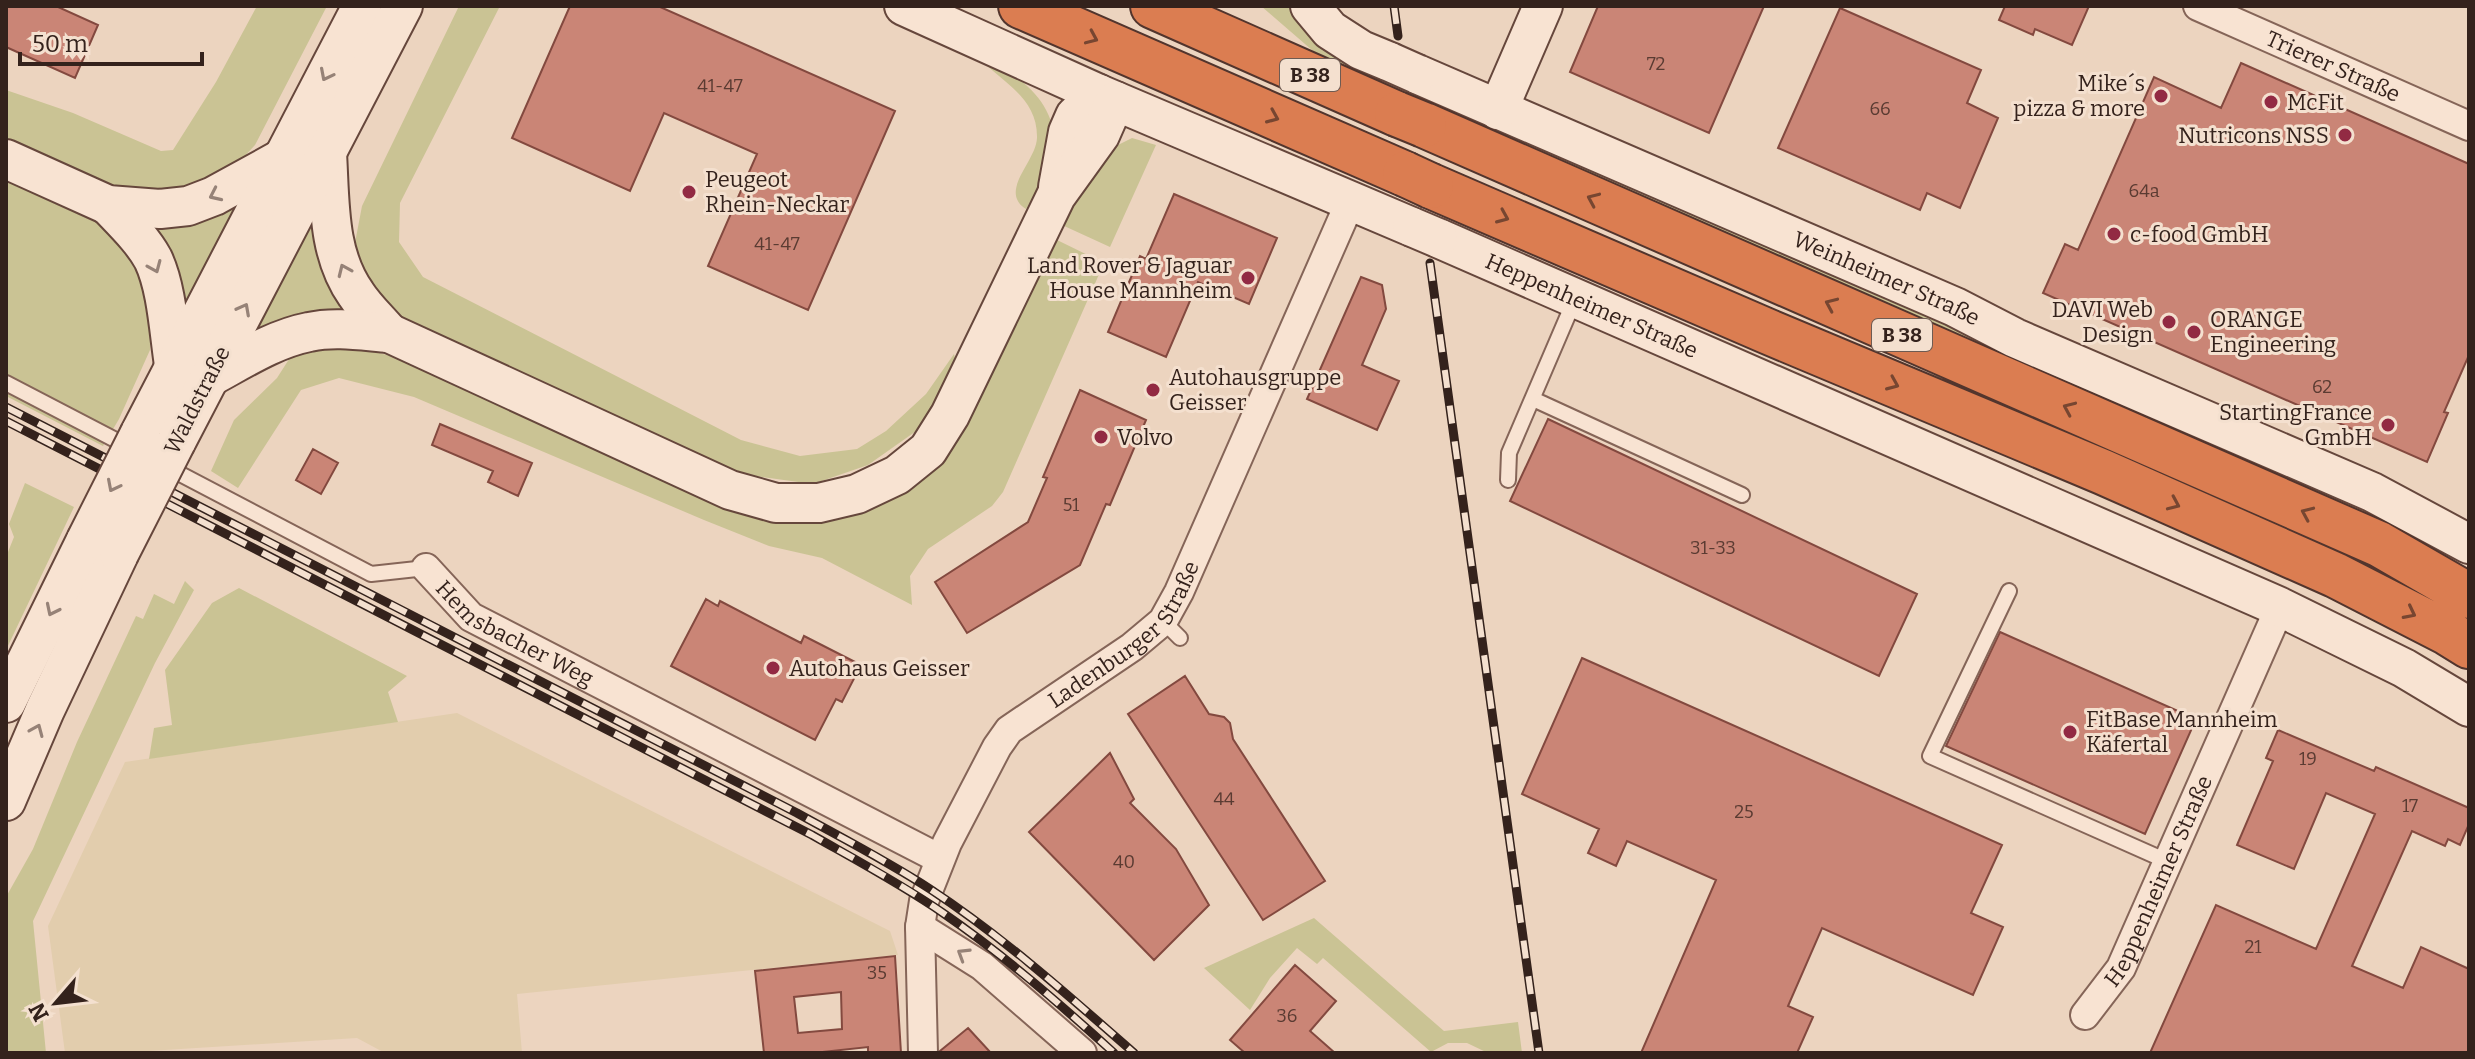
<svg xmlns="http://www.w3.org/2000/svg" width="2475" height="1059" font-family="Bitter,serif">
	<rect width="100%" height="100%" fill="#ecd4bf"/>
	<path fill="#e2cdad" d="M457 713 890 931 898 955 517 994 522 1053H385L357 1038 117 1053H65L48 926 125 762Z"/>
	<path fill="#cac394" d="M257 6H327L255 145 226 176 191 192H122L6 144V90L73 113 161 151 173 150 216 82Z
		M459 6H500L400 203 399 242 423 277 741 440 800 456 857 449 886 431 926 394 954 354 956 363 919 429 868 465 813 484 740 474 399 317 367 280 354 248 362 206Z
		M1261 6H1293L1391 78 1393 88 1320 57Z
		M977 56C1016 72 1055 99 1055 146 1055 161 1044 180 1040 194L1036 193 1026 209C998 191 1036 162 1037 138 1038 97 1001 82 977 56Z
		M1419 89 2469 555V564L2396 526 1420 100Z
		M1132 138 1156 145 1110 247 1062 225 1079 180 1104 152Z
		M6 181 96 222 124 245 145 278 152 309 150 350 119 419 103 446 6 396Z
		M247 192 176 330 142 220Z
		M316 204 365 322 242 346Z
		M1055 239 1104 263 1003 492 992 506 928 549 910 576 912 605 822 558 769 546 704 520 414 397 339 378 301 390 238 488 211 471 234 420 277 378 293 353 343 343 394 357 697 492 781 521 837 518 892 499 930 473 962 435Z
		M25 483 74 507 6 650V557L14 537 9 524Z
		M185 581 194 590 155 663 33 921 46 1053H6V897L33 849 77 742 136 616 143 619 154 594 174 604Z
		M239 588 407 676 388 692 398 722 149 759 154 728 172 725 165 670 212 603Z
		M1314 918 1444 1031 1518 1022 1522 1053H1488L1467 1043H1448L1431 1052 1323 958 1317 964 1297 948 1270 978 1250 1010 1204 968Z"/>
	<path fill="#ca8576" stroke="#83493f" stroke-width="2" fill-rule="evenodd" d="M6 6H56L98 25 75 78 6 47Z
		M570 6H658L895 111 808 310 708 266 757 154 664 113 630 191 512 138Z
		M1598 6H1764L1709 133 1570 72Z
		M2005 6H2089L2072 45 2035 29 2033 35 1999 20Z
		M1840 8 1981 70 1967 103 1998 118 1960 208 1927 193 1920 210 1778 148Z
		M2241 63 2469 164V355L2444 412 2448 413 2427 462 2043 293 2065 244 2078 250 2154 77 2221 108Z
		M1174 194 1277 238 1249 304 1198 282 1166 357 1108 332 1140 256 1146 259Z
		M1361 277 1382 285 1386 309 1362 365 1399 381 1377 430 1307 399Z
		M1080 390 1146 420 1110 505 1106 504 1080 565 967 633 935 582 1028 522 1047 478 1043 477Z
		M1548 419 1917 594 1879 676 1510 501Z
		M440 424 532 463 518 496 488 482 493 471 432 445Z
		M313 449 338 463 321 494 296 480Z
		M706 599 718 606 720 601 801 643 804 636 861 665 842 702 836 699 815 740 671 666Z
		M2000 632 2196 719 2145 834 1946 746Z
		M1582 658 2002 845 1971 913 2003 927 1973 995 1822 928 1788 1006 1813 1017 1797 1053H1641L1716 880 1627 841 1616 866 1588 853 1599 829 1522 794Z
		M1185 676 1209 714 1224 717 1230 723 1233 739 1325 881 1263 920 1128 714Z
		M2278 730 2374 771 2376 767 2469 808V824L2460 845 2448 839 2445 846 2412 831 2352 966 2403 988 2421 947 2469 969V1053H2150L2216 905 2316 949 2375 814 2326 793 2294 869 2237 845 2273 761 2266 758Z
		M1110 753 1134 799 1130 803 1176 849 1209 905 1154 960 1029 832Z
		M895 956 901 1053H868V1047L813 1053H764L755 971ZM841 992 842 1029 798 1033 794 997Z
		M1295 965 1336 1001 1310 1031 1335 1053H1245L1230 1040Z
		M968 1028 991 1053H940V1051Z"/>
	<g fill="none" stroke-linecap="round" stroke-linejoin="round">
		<g stroke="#856558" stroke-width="18">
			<path id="lane" d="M6 383 129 447
				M1533 399 1742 495
				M165 466 371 574 426 568
				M1508 480 1509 453 1575 299
				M2009 591 1930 756 2169 862
				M1163 621 1180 638"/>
		</g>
		<g stroke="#856558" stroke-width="32">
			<g id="street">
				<path id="s1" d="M2198 6 2469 126"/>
				<path id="s2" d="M426 568 471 617 940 859"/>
				<path d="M920 927 982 966 1082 1053"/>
				<path id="s3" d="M2085 1015 2121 968 2280 607"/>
				<path id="s4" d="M923 1053 920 927 924 901 947 843 997 747 1009 730 1132 647 1163 621 1179 592 1351 200"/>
			</g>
		</g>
		<g stroke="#66473c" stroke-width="42">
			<g id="secondary">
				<path d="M904 6 1099 94 1412 227"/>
				<path d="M1310 6 1330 30 1361 50 1390 62"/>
				<path id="s5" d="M1417 74 1955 307 2015 338 2372 492 2469 544"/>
				<path d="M1498 110 1543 6"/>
				<path d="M327 153C330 201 327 253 356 294 365 308 378 320 389 333"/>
				<path d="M6 159 108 205 160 209 188 206 214 196 283 158"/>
				<path d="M1058 187 1068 132 1075 116 1099 94"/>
				<path d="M108 205C124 222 142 239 153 259 167 288 169 333 174 365"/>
				<path id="s6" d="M1438 238 2280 607 2404 668 2469 707"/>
				<path d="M208 378C240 361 273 339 309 332 335 326 363 331 389 333L730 490 776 503H819L857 494 897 475 928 450 950 415 1056 196 1100 135 1115 101"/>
				<path d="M140 433 362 6"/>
				<path d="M176 442 403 6"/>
				<path d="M6 703 86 540"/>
				<path d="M6 801 45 710 119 554"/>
			</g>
		</g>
		<g stroke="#52352d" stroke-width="48">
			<path id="highway" d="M1021 6 1405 174
				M1153 6 1397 114
				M1424 125 2379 544 2469 596
				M1431 186 1769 332 2103 472 2335 575 2448 633 2469 646"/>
		</g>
		<use href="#lane" stroke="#f8e3d2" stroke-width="14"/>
		<use href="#street" stroke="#f8e3d2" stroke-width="28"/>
		<use href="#secondary" stroke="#f8e3d2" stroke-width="38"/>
		<use href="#highway" stroke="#db7d51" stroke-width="44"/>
		<g stroke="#34221c" stroke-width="9">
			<path id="rail" d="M1394 6 1398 36
				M1430 263 1539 1053
				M6 407 797 813C842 838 887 861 930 889 1003 937 1068 995 1134 1053
				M6 421 812 835C856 860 901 884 943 913 1004 955 1060 1004 1114 1053"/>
		</g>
		<use href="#rail" stroke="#f4e0cf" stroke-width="6" stroke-dasharray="18" stroke-linecap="butt"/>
		<g stroke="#66473c" stroke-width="42" stroke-linecap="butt">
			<path id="secondary-bridge" d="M1390 62 1417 74
				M1412 227 1438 238
				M86 540 140 433
				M119 554 176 442"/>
		</g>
		<g stroke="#52352d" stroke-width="48" stroke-linecap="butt">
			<path id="highway-bridge" d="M1397 114 1424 125
				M1405 174 1431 186"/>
		</g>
		<use href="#secondary-bridge" stroke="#f8e3d2" stroke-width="38"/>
		<use href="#highway-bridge" stroke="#db7d51" stroke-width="44"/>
	</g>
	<defs><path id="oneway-chevron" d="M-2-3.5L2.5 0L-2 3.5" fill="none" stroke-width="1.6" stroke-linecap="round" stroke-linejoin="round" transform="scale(2)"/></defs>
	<g stroke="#774631">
		<use href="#oneway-chevron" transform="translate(1092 38) rotate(24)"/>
		<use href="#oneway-chevron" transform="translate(1273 117) rotate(23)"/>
		<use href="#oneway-chevron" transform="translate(1593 199) rotate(-156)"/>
		<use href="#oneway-chevron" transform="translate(1503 217) rotate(23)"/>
		<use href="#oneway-chevron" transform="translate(1831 304) rotate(-156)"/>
		<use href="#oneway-chevron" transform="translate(1893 384) rotate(23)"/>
		<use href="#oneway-chevron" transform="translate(2069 408) rotate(-156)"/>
		<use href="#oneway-chevron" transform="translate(2174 504) rotate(24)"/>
		<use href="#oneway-chevron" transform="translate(2307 513) rotate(-156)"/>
		<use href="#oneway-chevron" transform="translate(2410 613) rotate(27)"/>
	</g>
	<g stroke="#968277">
		<use href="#oneway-chevron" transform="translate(326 75) rotate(117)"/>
		<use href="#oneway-chevron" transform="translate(215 195) rotate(155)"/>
		<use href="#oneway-chevron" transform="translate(155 267) rotate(67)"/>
		<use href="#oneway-chevron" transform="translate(344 270) rotate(-114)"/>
		<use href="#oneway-chevron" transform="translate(244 309) rotate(-62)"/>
		<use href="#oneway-chevron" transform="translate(113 486) rotate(117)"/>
		<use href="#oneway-chevron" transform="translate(52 610) rotate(116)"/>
		<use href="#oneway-chevron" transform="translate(37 730) rotate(-67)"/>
		<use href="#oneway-chevron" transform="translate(963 954) rotate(-148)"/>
	</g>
	<g fill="#922a43" stroke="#f4e0cf" stroke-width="3">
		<circle cx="2161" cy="96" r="8"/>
		<circle cx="2271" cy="102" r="8"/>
		<circle cx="2345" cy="135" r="8"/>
		<circle cx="689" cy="192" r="8"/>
		<circle cx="2114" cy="234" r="8"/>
		<circle cx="1248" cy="278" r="8"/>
		<circle cx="2169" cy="322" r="8"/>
		<circle cx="2194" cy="332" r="8"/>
		<circle cx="1153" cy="390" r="8"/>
		<circle cx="2388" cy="425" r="8"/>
		<circle cx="1101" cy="437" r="8"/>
		<circle cx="773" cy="668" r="8"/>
		<circle cx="2070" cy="732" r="8"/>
	</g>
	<g text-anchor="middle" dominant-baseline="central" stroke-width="6" stroke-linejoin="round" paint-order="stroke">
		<g font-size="18" fill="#5a3b32">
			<text x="1656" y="64">72</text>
			<text x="720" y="86">41-47</text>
			<text x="1880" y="109">66</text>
			<text x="2144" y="191">64a</text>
			<text x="777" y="244">41-47</text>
			<text x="2322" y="387">62</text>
			<text x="1071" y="505">51</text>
			<text x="1713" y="548">31-33</text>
			<text x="2308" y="759">19</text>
			<text x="1224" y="799">44</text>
			<text x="2410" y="806">17</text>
			<text x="1744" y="812">25</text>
			<text x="1124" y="862">40</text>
			<text x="2253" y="947">21</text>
			<text x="877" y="973">35</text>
			<text x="1287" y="1016">36</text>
		</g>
		<g fill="#f4e0cf" stroke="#6e5b52" stroke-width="2">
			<rect x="1280" y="59" width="60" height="32" rx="6"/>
			<rect x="1872" y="319" width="60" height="32" rx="6"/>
		</g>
		<g font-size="20" font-weight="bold" fill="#34221c">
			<text x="1310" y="75">B 38</text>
			<text x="1902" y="335">B 38</text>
		</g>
		<g font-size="22" fill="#34221c" stroke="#f4e0cf">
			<text stroke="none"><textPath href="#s1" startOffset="148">Trierer Straße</textPath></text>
			<text stroke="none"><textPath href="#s5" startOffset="512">Weinheimer Straße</textPath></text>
			<text stroke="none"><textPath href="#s6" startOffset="168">Heppenheimer Straße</textPath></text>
			<text transform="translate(197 400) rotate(-63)">Waldstraße</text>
			<text stroke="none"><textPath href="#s4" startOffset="496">Ladenburger Straße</textPath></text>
			<text stroke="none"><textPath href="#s2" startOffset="112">Hemsbacher Weg</textPath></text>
			<text stroke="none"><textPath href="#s3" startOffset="154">Heppenheimer Straße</textPath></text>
		</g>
		<g font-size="22" fill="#34221c" stroke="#f4e0cf" text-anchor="start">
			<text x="2145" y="83" text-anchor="end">Mike´s<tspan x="2145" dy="25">pizza &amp; more</tspan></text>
			<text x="2287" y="102">McFit</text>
			<text x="2329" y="135" text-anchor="end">Nutricons NSS</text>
			<text x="705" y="179">Peugeot<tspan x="705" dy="25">Rhein-Neckar</tspan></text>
			<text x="2130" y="234">c-food GmbH</text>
			<text x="1232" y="265" text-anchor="end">Land Rover &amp; Jaguar<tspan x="1232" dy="25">House Mannheim</tspan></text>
			<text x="2153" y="309" text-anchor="end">DAVI Web<tspan x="2153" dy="25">Design</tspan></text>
			<text x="2210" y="319">ORANGE<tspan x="2210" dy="25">Engineering</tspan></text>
			<text x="1169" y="377">Autohausgruppe<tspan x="1169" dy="25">Geisser</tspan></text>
			<text x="2372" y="412" text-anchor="end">StartingFrance<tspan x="2372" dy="25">GmbH</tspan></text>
			<text x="1117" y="437">Volvo</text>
			<text x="789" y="668">Autohaus Geisser</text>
			<text x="2086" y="719">FitBase Mannheim<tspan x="2086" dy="25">Käfertal</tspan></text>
		</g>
	</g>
	<rect width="2475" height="1059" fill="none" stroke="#34221c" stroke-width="16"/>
	<g transform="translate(56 1003) rotate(242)" stroke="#f4e0cf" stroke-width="6" paint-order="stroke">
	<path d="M0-6L14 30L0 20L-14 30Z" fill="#34221c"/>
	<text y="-12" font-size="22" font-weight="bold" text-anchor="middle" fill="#34221c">N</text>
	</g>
	<path d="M20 52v12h182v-12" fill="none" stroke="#34221c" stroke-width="4"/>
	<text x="32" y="52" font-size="24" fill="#34221c" stroke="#f4e0cf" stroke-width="6" paint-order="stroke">50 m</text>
</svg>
